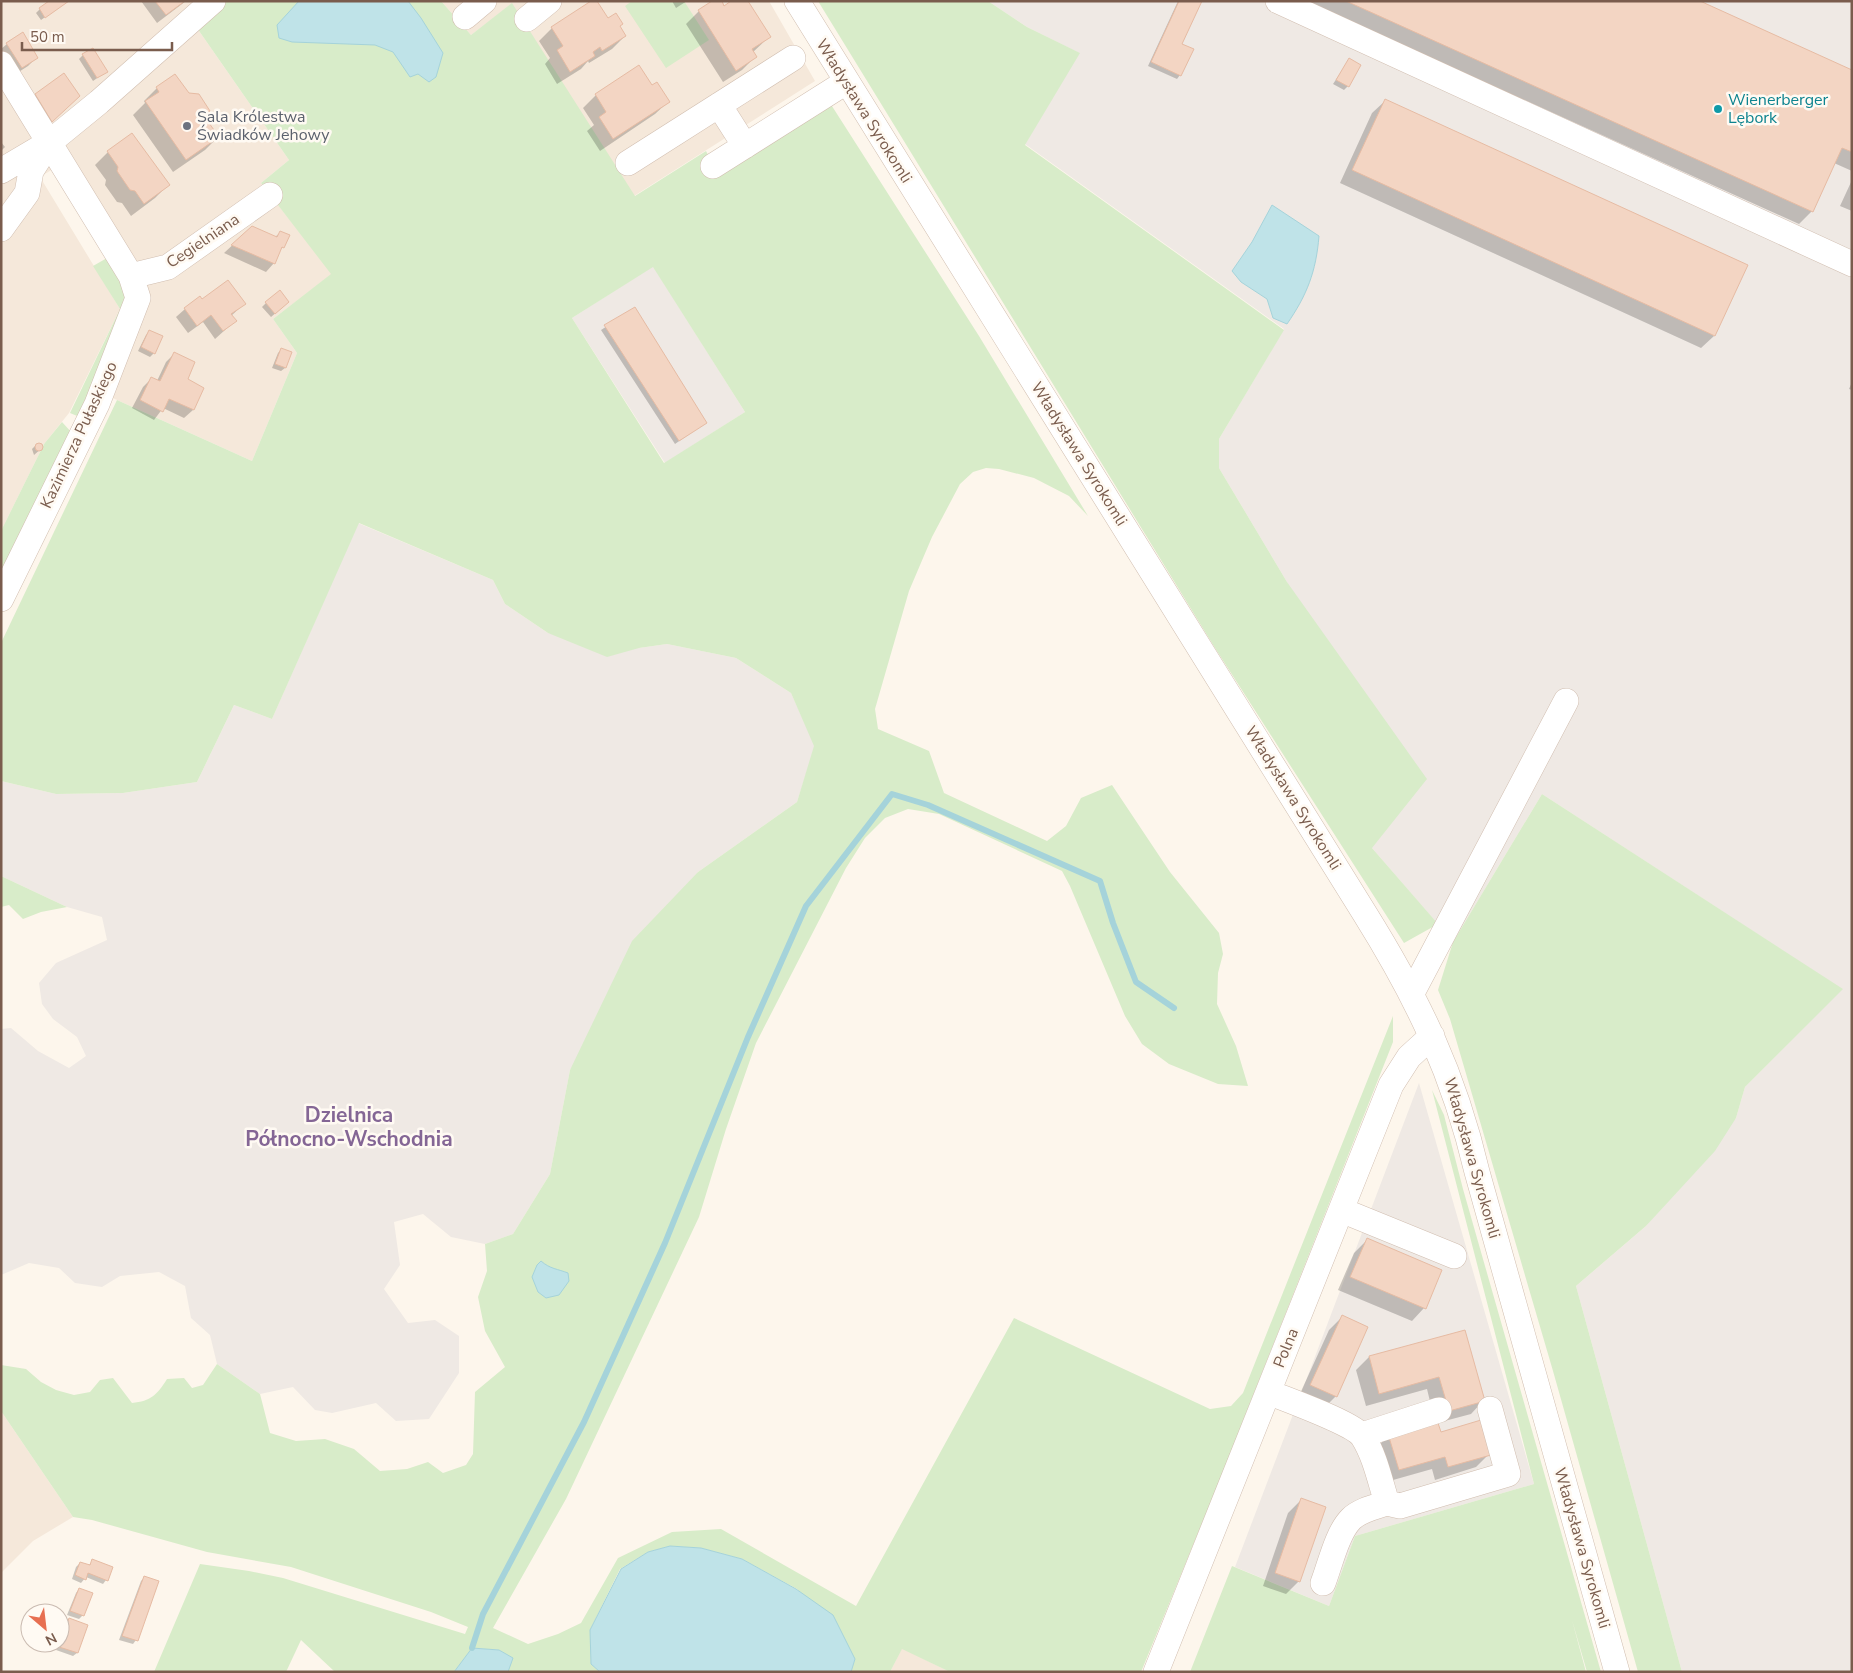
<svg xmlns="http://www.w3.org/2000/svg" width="1853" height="1673" font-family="'Nunito Sans',sans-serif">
	<rect width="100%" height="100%" fill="#fdf6ec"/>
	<path fill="#f5e8da" d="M1 1H227L197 28 289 160 261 183 332 274 273 319 297 353 252 461 95 390 118 337 123 285 53 169 40 177 120 309 69 413 44 444 1 531Z
		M441 1H769L815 81 634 196 512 4 471 35Z
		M1 1411 73 1517 33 1541 1 1573Z
		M902 1648 950 1672H890Z"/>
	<path fill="#efe9e4" d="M988 1H1852V1672H1682L1576 1286 1646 1226 1736 1118 1745 1087 1842 989 1542 794 1453 942 1372 848 1287 582 1219 468V439L1284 329 1025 144 1079 53 1027 27Z
		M653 266 745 412 665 463 572 318Z
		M358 523 493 580 505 604 548 633 639 648 667 644 736 658 791 693 815 746 797 802 698 872 570 1070 550 1174 513 1234 485 1244 451 1237 423 1214 394 1222 400 1265 384 1289 408 1323 435 1320 459 1336V1373L429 1419 396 1421 376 1403 332 1413 315 1410 293 1387 260 1394 217 1364 210 1335 191 1318 185 1286 159 1272 120 1276 102 1287 75 1283 59 1268 29 1263 1 1275V1029L11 1028 38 1051 69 1068 86 1056 77 1037 53 1019 42 1004 39 983 56 963 107 940 102 917 67 907 1 876V781L56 794 123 793 197 782 234 705 272 719Z
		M1419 1083 1534 1484 1355 1536 1329 1606 1235 1567Z"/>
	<path fill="#d8ecc9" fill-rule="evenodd" d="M227 1H441L471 35 512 3 635 196 706 151 718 174 830 103 979 336 1088 516 1069 496 1034 478 999 469 986 468 973 472 960 484 932 537 909 591 875 709 878 729 929 751 944 793 1047 841 1066 826 1081 798 1112 785 1170 872 1219 933 1223 954 1218 973 1217 1004 1236 1046 1248 1086 1218 1084 1169 1064 1142 1044 1125 1016 1070 886 1062 871 939 814 908 809 885 818 865 838 846 868 756 1043 726 1129 699 1217 566 1499 493 1628 528 1644 558 1634 581 1623 618 1558 672 1532 721 1529 856 1606 1014 1318 1210 1409 1231 1406 1243 1393 1393 1016V1042L1216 1489 1141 1672H950L902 1649 890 1672H851L855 1659 797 1589 742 1559 701 1548 670 1546 648 1552 620 1569 590 1630 591 1664 600 1672H508L512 1658 499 1650 472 1648 454 1672H335L301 1640 286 1672H154L200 1564 249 1571 283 1578 465 1634 468 1627 431 1612 291 1567 207 1552 92 1520 73 1517 1 1411V1365L26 1369 41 1382 56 1390 74 1395 90 1392 100 1380 113 1378 132 1403C151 1401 157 1395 167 1379L184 1378 192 1388 203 1385 217 1364 260 1394 270 1433 296 1441 325 1439 354 1449 380 1471 407 1469 428 1462 443 1473 466 1465 473 1454 475 1392 505 1367 485 1331 478 1297 487 1271 485 1244 513 1234 550 1174 570 1070 632 941 698 872 797 802 814 746 791 693 736 658 667 644 639 648 607 657 548 633 505 604 493 580 359 523 272 719 234 705 197 782 123 793 56 794 1 781V643L117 400 252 461 297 353 273 319 331 274 261 183 289 160 197 28ZM653 267 745 412 664 463 572 318Z
		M632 1H684L709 40 666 68 625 6Z
		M818 1H988L1027 27 1080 53 1025 145 1284 330 1219 439V468L1287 582 1427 779 1372 848 1438 924 1404 943 1215 648Z
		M107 258 123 285 127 309 82 418 70 413 120 309 93 266Z
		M62 422 73 434 1 581V531L44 444Z
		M1542 794 1843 989 1745 1087 1736 1118 1715 1151 1646 1226 1576 1286 1682 1672H1638L1553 1371 1450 1019 1438 990 1453 942Z
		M1 876 67 907 41 912 23 919 9 905 1 907Z
		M1432 1090 1444 1115 1463 1189 1601 1672H1587L1572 1620 1586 1672H1190L1232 1566 1329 1606 1355 1536 1534 1484Z"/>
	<path fill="#bfe3e8" stroke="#a5d3da" d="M299 1H408L421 18 443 53 436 77 429 82 418 74 410 77 393 52 375 45 292 42 279 38 277 25Z
		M1272 205 1319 236C1316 272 1307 295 1287 324L1273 318 1267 299 1241 282 1232 271 1252 242Z
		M541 1261C550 1269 558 1269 568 1273L569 1281 559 1295 546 1298 538 1292 532 1277 537 1265Z
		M670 1546 701 1548 742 1559 796 1589 833 1615 855 1659 851 1672H600L591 1664 590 1630 621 1569 648 1552Z
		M472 1648 499 1650 513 1658 508 1672H454Z"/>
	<path fill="#0003" d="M68 1 41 20 36 13 40 9Z
		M141 1H186L157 23Z
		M672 1H687L676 8Z
		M1178 1H1200L1180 44V75L1177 79 1148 66Z
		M1305 1H1697L1852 71V171L1834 163 1812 211 1799 224Z
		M724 7 769 37 752 53 755 57 742 70 723 82 686 24 699 11Z
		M607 20 619 27 625 36 612 49 589 63 588 61 581 69 557 84 545 64 550 58 539 41 552 28Z
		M7 44 37 57 28 66 14 75 1 56V49Z
		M83 55 106 72 93 81 79 59Z
		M1349 60 1348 86 1344 90 1333 84Z
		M639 67 652 87 668 102 655 114 600 151 587 131 594 125 583 108 596 95Z
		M64 75 78 96 43 129 27 103 35 95Z
		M157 88 218 137 205 150 173 172 133 115 145 103 144 101Z
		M1385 101 1714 336 1701 348 1340 183 1372 113Z
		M1 142 5 147 1 151Z
		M108 152 168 185 155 198 131 216 122 203 117 202 105 185 106 180 95 165Z
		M1852 180V211L1840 206Z
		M252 227 275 237 281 232 283 247 279 251 274 263 266 272 224 253Z
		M201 300 244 304 231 316 235 321 215 339 203 322 188 333 176 317 185 309Z
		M266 303 284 306 271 317 262 307Z
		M634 309 705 423 675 444 601 330Z
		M150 331 154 353 150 357 138 351 146 335Z
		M282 349 290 353 285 368 281 371 272 368 278 353Z
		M174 354 186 379 203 388 193 410 184 418 163 408 154 420 132 408 143 387 151 379 157 381 166 362Z
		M1852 382V390L1849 389Z
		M36 445H40L42 448 34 455 32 449Z
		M1367 1240 1424 1308 1412 1321 1338 1290 1354 1253Z
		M1342 1317 1336 1396 1323 1409 1298 1398 1329 1330Z
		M1464 1331 1483 1401 1471 1414 1437 1423 1440 1433 1489 1454 1476 1467 1435 1480 1432 1469 1386 1482 1376 1448 1389 1435 1435 1422 1427 1389 1366 1406 1356 1370 1369 1357Z
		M1301 1500 1299 1581 1286 1594 1263 1586 1288 1513Z
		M93 1561 106 1580 103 1584 86 1577 81 1583 72 1579 76 1567 80 1563 88 1566Z
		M145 1577 136 1640 133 1644 119 1640 141 1581Z
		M79 1589 91 1594 82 1616 79 1619 67 1615 76 1593Z
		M70 1620 77 1653 73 1656 56 1650 66 1624Z"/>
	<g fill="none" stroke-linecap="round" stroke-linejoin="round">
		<path stroke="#a5d3da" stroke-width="6" d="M472 1648 483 1614 584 1422 665 1243 748 1037 806 906 892 794 928 805 1100 881 1113 923 1136 982 1174 1008"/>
	</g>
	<path fill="#f3d5c3" stroke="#e6bba3" d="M49 1H69L45 18 39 8Z
		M155 1H185L166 15Z
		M591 1H597L608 18 616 13 623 24 620 26 626 36 602 51 600 47 593 52 595 56 570 72 557 50 563 46 551 27Z
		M712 1H722L724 6 731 1H748L771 37 752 49 757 57 736 71 698 10Z
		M1179 1H1202L1182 44 1194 49 1181 76 1151 62Z
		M1346 1H1700L1852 70V152L1842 148 1813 212Z
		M23 32 38 58 22 68 6 43Z
		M93 48 108 72 97 78 82 54Z
		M1349 58 1361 65 1349 87 1336 80Z
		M639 65 652 85 657 82 670 102 613 139 599 117 606 112 595 94Z
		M64 73 80 96 52 122 35 94Z
		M175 74 189 93 199 94 210 111 204 116 219 137 186 160 145 101 159 92 156 87Z
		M1385 99 1748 265 1715 336 1352 170Z
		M132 133 170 185 144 204 135 191 130 190 117 171 118 167 107 151Z
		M252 226 277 237 280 231 290 235 284 248 282 247 275 264 231 245Z
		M228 280 246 304 231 314 237 321 223 331 211 315 197 326 184 308 200 296 202 299Z
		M280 290 289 302 275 314 265 302Z
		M635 307 707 423 679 441 604 325Z
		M149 330 163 336 155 354 141 347Z
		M281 348 292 352 286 368 275 364Z
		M174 352 195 362 188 379 204 388 194 410 169 399 163 412 140 400 151 377 160 381Z
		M35 447a4 4 0 1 1 8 0a4 4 0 1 1-8 0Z
		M1367 1238 1442 1270 1426 1309 1350 1277Z
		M1342 1315 1368 1327 1337 1397 1310 1385Z
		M1465 1330 1485 1401 1449 1411 1439 1377 1379 1394 1369 1356Z
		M1437 1420 1441 1432 1481 1420 1491 1455 1448 1467 1445 1457 1399 1470 1388 1434Z
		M1301 1498 1326 1507 1300 1582 1275 1573Z
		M92 1559 113 1567 108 1581 88 1573 86 1580 75 1575 80 1562 90 1565Z
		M144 1576 159 1581 138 1641 122 1636Z
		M79 1588 93 1593 84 1616 70 1611Z
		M69 1618 88 1625 78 1653 59 1647Z"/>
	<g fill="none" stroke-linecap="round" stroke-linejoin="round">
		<g stroke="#d1beb0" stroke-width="26">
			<path id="minor" d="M797 1 1365 914C1418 999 1454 1074 1477 1172L1617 1672
				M1278 1 1852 264
				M465 17 484 1
				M527 19 549 1
				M1 64 131 276 138 298 97 404 1 599
				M719 105 745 146
				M628 163 793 58
				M713 166 846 82
				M1 171 50 142 99 102 213 1
				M1 229 27 193 31 171 47 146
				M131 276 168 267 270 195
				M1412 993 1566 701
				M1341 1210 1454 1256
				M1268 1392C1287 1400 1353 1423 1363 1437 1375 1456 1380 1481 1387 1503L1400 1506 1508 1474 1490 1409
				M1362 1435 1439 1410
				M1323 1583C1330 1565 1337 1533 1351 1519 1360 1510 1375 1507 1387 1503
				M1156 1672 1391 1085 1409 1057 1432 1036"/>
		</g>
		<use href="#minor" stroke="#fff" stroke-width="25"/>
	</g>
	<circle fill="#0f9aa8" stroke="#fffaf3" stroke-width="2" cx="1718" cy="109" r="5"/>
	<circle fill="#6b7280" stroke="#fffaf3" stroke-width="2" cx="187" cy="126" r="5"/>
	<g text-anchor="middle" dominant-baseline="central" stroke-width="5" stroke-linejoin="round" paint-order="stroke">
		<g font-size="16" fill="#0d838f" stroke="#fffaf3" text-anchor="start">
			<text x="1728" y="100">Wienerberger<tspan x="1728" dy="18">Lębork</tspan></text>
		</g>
		<g font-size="16" fill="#7a5c4d" stroke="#fffaf3">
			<text transform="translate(864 111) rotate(58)">Władysława Syrokomli</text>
			<text transform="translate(203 241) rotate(-34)">Cegielniana</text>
			<text transform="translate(79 435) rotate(-65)">Kazimierza Pułaskiego</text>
			<text transform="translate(1079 454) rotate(58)">Władysława Syrokomli</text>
			<text transform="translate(1293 798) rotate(58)">Władysława Syrokomli</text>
			<text transform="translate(1472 1158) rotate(74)">Władysława Syrokomli</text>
			<text transform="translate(1286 1348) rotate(-68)">Polna</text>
			<text transform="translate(1582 1548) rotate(74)">Władysława Syrokomli</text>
		</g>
		<g font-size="16" fill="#5b616d" stroke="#fffaf3" text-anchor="start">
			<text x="197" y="117">Sala Królestwa<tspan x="197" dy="18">Świadków Jehowy</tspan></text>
		</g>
		<g font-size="21" font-weight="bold" fill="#846695" stroke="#fffaf3">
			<text x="349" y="1115">Dzielnica<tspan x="349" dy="24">Północno-Wschodnia</tspan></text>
		</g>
	</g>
	<rect width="1853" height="1673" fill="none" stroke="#7a5c4d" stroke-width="5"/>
	<g transform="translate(45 1628) rotate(152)"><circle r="24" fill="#fffaf3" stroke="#cabbb1"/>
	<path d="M0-4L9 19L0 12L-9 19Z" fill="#e76f51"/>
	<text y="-8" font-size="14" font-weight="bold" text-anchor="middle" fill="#7a5c4d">N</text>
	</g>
	<path d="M22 42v8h150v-8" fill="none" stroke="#7a5c4d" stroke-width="2.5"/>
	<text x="30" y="42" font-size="15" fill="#7a5c4d" stroke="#fffaf3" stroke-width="4" paint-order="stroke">50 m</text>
</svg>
